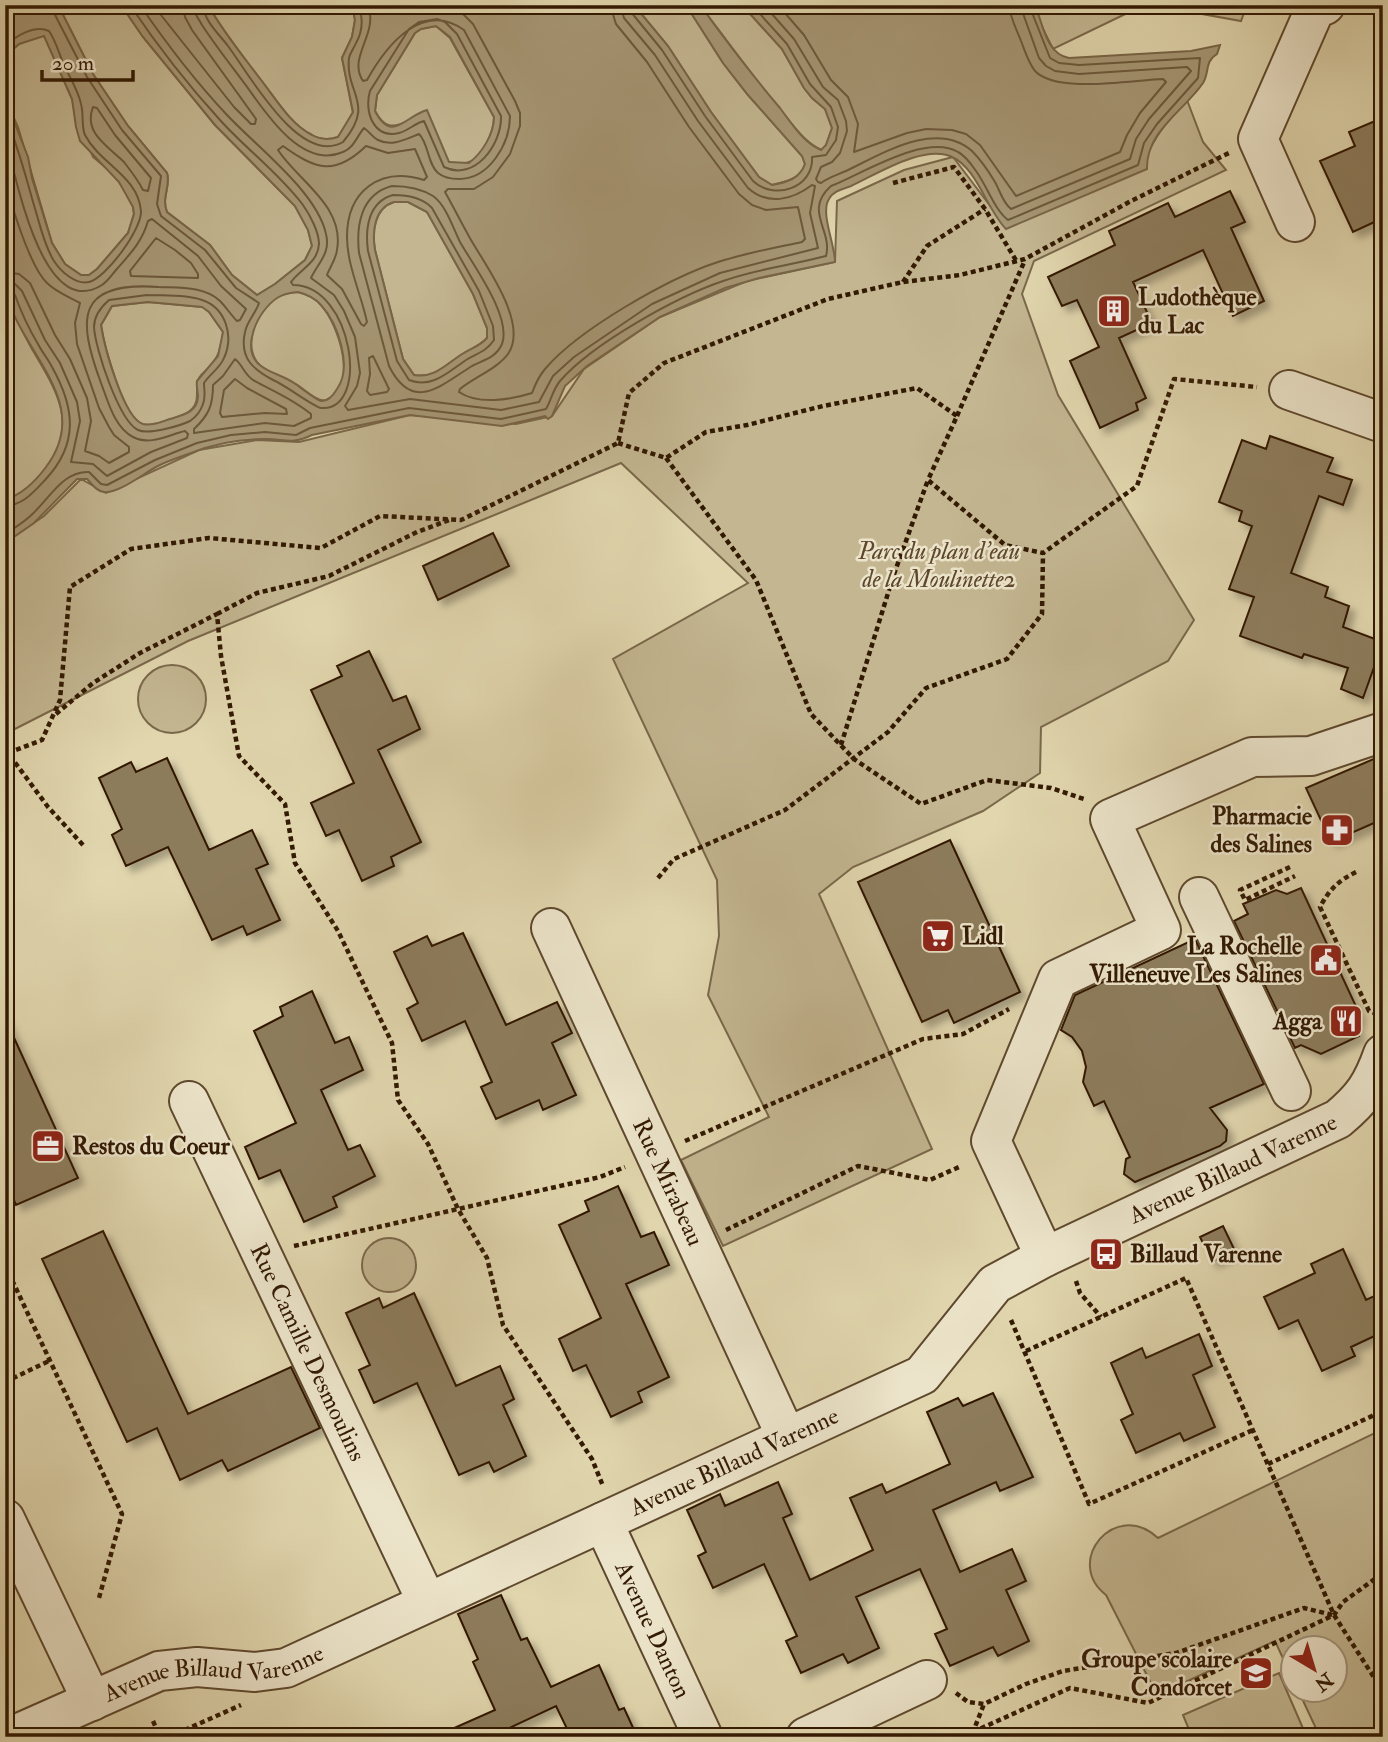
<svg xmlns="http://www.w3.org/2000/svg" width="1388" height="1742" font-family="'IM FELL Double Pica',serif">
	<defs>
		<filter id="shadow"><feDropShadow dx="6" dy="6" stdDeviation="3.5" flood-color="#0004"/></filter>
	</defs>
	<rect width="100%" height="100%" fill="#e1d6ae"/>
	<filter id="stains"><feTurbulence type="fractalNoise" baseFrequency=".00286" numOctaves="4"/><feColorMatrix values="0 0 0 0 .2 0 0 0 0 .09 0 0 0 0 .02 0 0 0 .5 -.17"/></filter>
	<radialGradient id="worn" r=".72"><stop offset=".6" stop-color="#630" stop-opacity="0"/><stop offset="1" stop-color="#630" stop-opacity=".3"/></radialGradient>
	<path fill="#c3b691" stroke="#7a684a" stroke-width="2" d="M58 5H121L143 37 215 125 295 206 308 230 312 246 305 260 275 284 257 295 232 275 210 245 167 212C161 198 171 186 167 173L128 126 93 74Z
		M208 5H352L355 20 352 37 342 58 353 113 338 137C329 140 321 140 312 135 290 124 276 99 261 80 243 56 223 32 208 5Z
		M634 5H686L723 63 748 95 802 156 805 164C800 179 787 181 772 185L759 177 711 112 668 46Z
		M700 5H742L782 49 804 88 812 98 825 109 832 128 826 145 822 150C805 143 794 126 783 113 754 78 728 42 700 5Z
		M1031 5H1144L1053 49Z
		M1152 5H1247L1241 21Z
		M436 26 450 38 494 117C494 132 482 160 466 163 461 164 455 163 449 162L409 120C393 129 384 128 375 111L377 95 415 33 421 29Z
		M40 35 44 36 47 41 72 99 76 116 93 157 111 172 125 190 133 207 134 214 128 233 97 269 89 275H81L65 264 52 243 18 127 5 98V56L19 44Z
		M1187 100 1203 142 1226 170 1034 261 1022 294 1058 395 1194 620 1168 661 1041 727 1040 773 983 811 853 867 819 894 932 1149 723 1246 681 1160 769 1117 708 995 719 936 717 880 613 659 748 583 621 463 188 641 5 734 6 542 44 516 81 479 106 493 199 450 257 440 299 442 410 415 516 424 552 416 584 369 660 317 747 281 835 262 837 201 904 170 953 157 1007 228 1146 159C1154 135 1171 118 1187 100Z
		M394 202H408L427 212 473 294 487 328V338C480 346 472 348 464 353 447 363 435 379 414 375L403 359 375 250C372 232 374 208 394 202Z
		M5 291C13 310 22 331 32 349 56 390 79 423 47 467 36 482 23 494 5 500Z
		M298 292C306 294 315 298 321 305 338 323 360 388 326 400 318 403 305 390 299 386 287 378 265 373 257 362 243 342 258 308 277 297 284 293 291 293 298 292Z
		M148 302 203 307 209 312 223 332C222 345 219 357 210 367 206 371 202 373 199 378 194 389 201 399 192 409 186 416 177 417 168 420 160 422 151 427 142 424 123 416 104 345 101 325L112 306Z
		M138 699a34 34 0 1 1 68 0a34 34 0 1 1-68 0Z
		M362 1265a27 27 0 1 1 54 0a27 27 0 1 1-54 0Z
		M1383 1429V1737H1320L1298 1690H1336V1648H1294L1293 1680 1275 1641 1157 1695 1106 1595C1063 1562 1115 1498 1158 1538Z
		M1279 1673 1305 1733 1296 1737H1192L1183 1715Z"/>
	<path fill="#a69674" stroke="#786446" stroke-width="2" fill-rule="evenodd" d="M5 5H58L93 74 128 126 167 173C171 186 161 198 167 212L210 245 232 275 257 295 275 284 305 260 312 246 308 230 295 206 215 125 143 37 121 5H208C223 32 243 56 261 80 276 99 290 124 312 135 321 140 329 140 338 137L353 112 342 58 352 37 355 20 352 5H634L668 46 711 112 759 177 772 185C787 182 800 179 805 164L802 156 748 95 723 63 686 5H700C726 41 752 75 780 108 791 123 804 143 821 150L826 145 832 128 825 109 812 98 804 88 782 49 742 5H1035C1043 24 1046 54 1069 58L1191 51 1220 45 1217 54C1204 62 1210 72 1203 83 1184 111 1146 131 1147 169L1006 229C987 210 977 168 952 157 924 144 877 174 851 186 843 189 833 191 829 199 820 213 835 244 835 262L759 278 725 288 660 317 587 366 565 386 552 416 548 419 545 416 502 426 410 415 312 435C291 445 286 439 265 439 241 439 213 444 191 453 180 457 167 461 156 467 143 474 118 494 104 492 96 491 92 484 87 479H77L34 523 5 543V500C23 494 35 482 46 467 95 402 20 353 6 292 2 275 5 255 5 238 5 191 5 145 5 98L28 157 32 178 52 243 65 264 81 275H89L97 269 128 233 134 214 133 207 119 182 80 141 76 127 72 99 44 36 19 44 5 56ZM436 26 450 37 494 117C494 134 482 153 469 163L449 162 427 110C405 116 392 144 375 111L377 95 415 33 421 29ZM394 202H408L427 212 473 294 487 328V338C480 346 472 348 464 353 447 363 435 379 414 375L403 359 375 250C372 232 374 208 394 202ZM298 292C306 294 315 298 321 305 338 324 353 367 337 389 334 394 328 402 321 401 315 399 300 387 294 383 284 376 270 373 261 366 243 353 253 326 263 312 273 299 281 293 298 292ZM148 302 202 307 209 312 223 332 218 356 197 381C196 386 198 391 198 397 197 413 182 415 170 419 161 422 152 426 143 424 123 418 104 345 101 325L112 306Z"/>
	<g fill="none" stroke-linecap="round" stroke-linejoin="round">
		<path stroke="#6c583b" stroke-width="2" d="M53 5V11L87 77 122 130 161 176 157 204 161 216 205 250 236 288 259 303C256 313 247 321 245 332 239 359 254 370 275 381 285 385 314 407 321 408 371 412 353 285 293 285L291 282C300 269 318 263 319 244 319 232 310 215 303 205 279 173 246 149 220 120 187 84 157 45 130 5
			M140 5C166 43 196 82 227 115 257 147 317 192 326 234 331 253 318 263 311 278L334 295 344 311 355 337 360 373 357 386 345 406 348 410 410 399 501 410 539 402 553 376 574 357 652 304 720 273 818 248 810 213 815 186 812 185C792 200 768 206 748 188L698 121 655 55 624 18 620 5
			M153 5 234 107 251 124H255L256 119 192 30 185 17 183 5
			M194 5 195 13 202 25C217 48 234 69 250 91 269 118 304 169 343 152 354 148 357 136 364 128 369 131 372 137 378 140 392 147 406 139 419 134 429 144 427 163 438 173 444 178 452 179 459 179 489 179 510 144 510 116L464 30C422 0 386 46 367 80L363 81C347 57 379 34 368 5
			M203 5C204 21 219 34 228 46 249 74 300 167 343 142 376 103 345 94 349 58 350 53 354 48 356 43 363 31 363 18 359 5
			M454 5 473 24 515 101 520 113V126L510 154 493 177 474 189H448L445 192C454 208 462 224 471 240 486 266 529 324 508 354 498 368 475 377 460 389L459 392C478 405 510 400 532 393 535 385 539 376 545 369 579 329 669 278 718 262 746 253 774 248 802 242L805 239 798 207 766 210 752 205 739 194 689 127 647 62 616 24 610 5
			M629 5 631 12 662 50 705 116 753 181C774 201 814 188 812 157L826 155 836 140 838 127 831 107 810 84 787 44 752 5
			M764 5 794 39 823 87 838 100 846 121 847 131 840 153 832 162 821 167 816 179 818 182 821 183C829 177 837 175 846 171 880 155 936 119 972 151 980 159 989 172 995 182 1000 191 1003 203 1011 209L1130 159 1136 139 1149 119 1191 71 1187 67 1079 74 1055 71 1046 66 1039 58 1020 5
			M778 5 804 35 831 80 848 97 858 124 854 152 907 133 926 129 952 130 966 134 980 145 1016 196 1120 152 1127 135 1140 113 1166 82 1163 79C1132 80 1057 94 1035 71 1028 62 1025 51 1021 41 1017 30 1010 18 1009 5
			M437 19 445 22 457 34 501 116C502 144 475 182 444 167L424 121C415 123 408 131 399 133 373 139 364 111 370 91L409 29 419 22Z
			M5 46C16 36 35 24 49 31 56 41 59 54 64 65 70 78 78 90 81 104 84 114 81 126 85 135 100 164 138 176 141 211 142 229 106 278 89 282 76 285 61 272 54 261 45 247 41 229 36 212 26 179 19 147 5 116
			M93 107 97 108 115 135 151 178 148 191 143 190C138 180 131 171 124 162 108 146 83 133 93 107Z
			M5 139C16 172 41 323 102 285 108 281 111 276 116 270 130 254 142 242 148 221L152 219 198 256 221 286 246 309 240 320 237 321C231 315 226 307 220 301 204 286 179 288 159 287 76 281 77 318 101 383 108 401 114 427 133 437 150 446 168 435 185 431L188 434 187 438 151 452 107 476 93 464 71 462 80 421 77 402 60 363 45 340 22 291 15 284 5 282
			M366 146 388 153 415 149 427 177 424 180C380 166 347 191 347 237 347 265 361 294 367 322L364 326 361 324 342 289 327 275C330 267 336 259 337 250 345 206 298 181 278 150L283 146C316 170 335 176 366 146Z
			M5 174C8 198 30 267 47 283 56 292 69 297 80 303L75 323 77 344 99 408 109 427 114 435 129 447V452L109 463 99 456 85 451 91 421 87 398 70 359 55 335 30 283 19 274 5 272
			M392 186C406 186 420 188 433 196 446 205 453 228 460 242 473 265 512 317 502 344 496 358 483 360 472 366 441 385 413 414 389 366L359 253C356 225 361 194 392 186Z
			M393 195C407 195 422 197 432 208L479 291 493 326 494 340C486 352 477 353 466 360 448 372 432 389 409 380L397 361 368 251C365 229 368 202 393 195Z
			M156 238 175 250 191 263 198 274V278L131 276 130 271Z
			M5 291 15 295C21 312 29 329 38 344 42 352 48 359 52 367 75 408 79 444 45 480 33 493 23 505 5 506
			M147 295C164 296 185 294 202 300 226 308 234 336 224 358 220 368 210 374 204 383 204 390 206 397 203 404 201 410 196 417 190 421 180 426 148 435 138 430 119 421 95 348 94 327 94 317 101 307 109 300Z
			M373 356 389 389 387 392 370 395 367 391 370 374 369 358Z
			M235 359C242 364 244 374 253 380 273 391 293 399 311 414V418L294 426 265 423 194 433V429C209 415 213 405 213 385L223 376Z
			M235 379 247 388 286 409 287 414 265 413 222 417 220 413 224 390Z
			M5 534C13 529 21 524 28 518 48 502 61 471 89 472L101 484 107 485 155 460 197 443 231 435 265 432 296 435 310 428 409 408 501 419 546 409C551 401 553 389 560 381 592 344 676 297 723 281 756 269 792 265 826 256 833 230 803 211 831 186 862 174 925 133 958 152 966 156 971 164 976 171 987 186 994 209 1008 220L1138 165 1144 143 1157 124 1198 78 1200 58 1079 65 1059 63 1050 58 1029 5"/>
	</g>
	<path fill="#8d7b5b" stroke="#321902" stroke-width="2" filter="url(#shadow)" d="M1375 121 1383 137V218L1353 232 1320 161 1355 146 1349 132Z
		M1230 191 1245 222 1231 228 1264 301 1233 316 1203 250 1133 282 1152 323 1119 338 1146 398 1136 403 1138 410 1100 428 1070 361 1099 347 1077 300 1062 306 1048 277 1115 245 1109 231 1168 203 1175 217Z
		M1270 436 1333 458 1327 472 1352 480 1343 505 1319 496 1291 573 1328 587 1325 597 1349 606 1343 627 1383 642 1363 698 1341 689 1348 668 1304 654 1302 658 1240 636 1254 597 1229 589 1252 526 1239 521 1242 511 1219 502 1242 440 1266 449Z
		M493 533 509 566 438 600 423 566Z
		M369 651 393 701 406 696 420 729 378 750 421 842 391 857 394 866 362 881 339 830 326 836 311 803 354 783 311 690 342 676 337 666Z
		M1383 755V819L1331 842 1306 788Z
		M167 758 209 850 252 830 268 864 256 869 280 920 247 935 243 926 212 940 168 847 126 866 112 835 122 829 99 778 131 762 136 772Z
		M950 840 1020 992 954 1023 948 1010 922 1022 858 882Z
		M1301 888 1360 1015 1356 1027 1359 1036 1321 1054 1301 1045 1295 1048 1234 921 1248 914 1243 904 1276 890 1287 894Z
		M463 933 506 1025 557 1002 572 1033 552 1043 576 1095 543 1110 539 1100 496 1119 481 1087 492 1082 465 1021 422 1041 407 1009 418 1003 394 952 427 936 432 946Z
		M1195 939 1264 1084 1210 1108 1227 1130 1226 1141 1220 1146 1135 1182 1124 1174 1126 1159 1130 1157 1104 1101 1094 1106 1083 1082 1086 1067 1082 1051 1072 1037 1061 1030 1075 995Z
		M312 991 335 1043 349 1037 363 1070 321 1090 348 1150 360 1145 375 1176 333 1197 337 1207 304 1222 280 1170 259 1179 245 1147 296 1123 254 1031 283 1016 280 1007Z
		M5 1018 78 1178 16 1205 5 1180Z
		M618 1186 641 1237 654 1232 669 1265 626 1284 669 1377 638 1392 642 1402 611 1417 586 1365 573 1371 559 1339 601 1318 559 1225 589 1211 585 1201Z
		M1223 1226 1235 1251 1212 1262 1200 1237Z
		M103 1231 188 1414 291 1367 320 1428 228 1471 222 1460 180 1480 157 1428 127 1442 42 1259Z
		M1343 1249 1366 1300 1383 1292V1332L1351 1347 1355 1356 1322 1371 1298 1320 1279 1329 1264 1297 1315 1273 1311 1264Z
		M414 1293 456 1386 500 1366 514 1399 503 1405 526 1456 494 1472 489 1462 459 1475 417 1383 374 1403 359 1370 370 1365 346 1313 379 1298 383 1308Z
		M1199 1334 1212 1366 1193 1375 1215 1427 1184 1441 1180 1433 1136 1453 1121 1420 1133 1414 1111 1363 1142 1348 1146 1358Z
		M993 1393 1033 1477 1000 1491 996 1482 933 1510 960 1572 1012 1549 1026 1581 1006 1590 1029 1641 998 1656 993 1647 950 1666 935 1634 947 1629 920 1569 856 1597 879 1648 848 1663 843 1654 801 1673 786 1641 797 1636 764 1564 713 1588 698 1556 706 1552 687 1510 720 1494 725 1506 778 1482 792 1514 783 1518 810 1580 873 1550 850 1498 882 1484 886 1493 950 1464 927 1412 958 1398 963 1406Z
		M501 1595 521 1640 527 1638 551 1687 599 1665 619 1710 624 1708 635 1732 621 1737H571L556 1706 490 1737H434L495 1710 473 1662 478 1659 458 1614Z"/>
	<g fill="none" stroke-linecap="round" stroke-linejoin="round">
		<g stroke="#5e482d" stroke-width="42">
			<g id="minor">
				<path d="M1295 222 1258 139 1315 9 1325 5"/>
				<path d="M1289 390 1383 423"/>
				<path d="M1199 897 1291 1091"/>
				<path id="s1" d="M551 928 786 1436"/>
				<path id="s2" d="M189 1101 427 1602"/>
				<path d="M1045 1257 991 1141 1058 979 1161 930 1110 819 1252 757 1311 756 1383 732"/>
				<path d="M5 1519 92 1701"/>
				<path id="s3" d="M603 1522 703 1737"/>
				<path id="s4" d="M10 1737 159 1671 197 1667 255 1672 286 1668 922 1375 995 1284 1045 1257 1338 1119C1363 1098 1372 1085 1383 1054"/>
				<path d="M806 1737 927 1680"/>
			</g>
		</g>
		<path stroke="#321902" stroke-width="4.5" stroke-dasharray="5 3.5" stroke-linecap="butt" d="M893 183 954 167 985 209 1017 262
			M903 282 927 246 985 209
			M957 416 1025 260
			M618 443 666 458 706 432 747 425 823 406 917 388 957 416 928 480 1005 545 1043 553 1137 486 1174 379 1257 387
			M666 458 756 580 811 714 854 759 921 804 987 780 1051 788 1084 799
			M217 614 257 593 329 576 417 532 449 520
			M56 714 93 683 140 653 217 614 221 656 239 756 285 804 295 863 338 931 392 1043 398 1100 428 1144 458 1209 487 1258 503 1325 592 1459 603 1486
			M841 745 893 577 928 480
			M83 845 48 807 8 753 42 740 60 700 70 587 131 549 209 538 321 548 380 516 461 520 618 443 629 393 664 363 828 299 903 282 960 275 1025 259 1131 201 1229 153
			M1290 867 1240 890 1245 900 1295 876
			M1356 872C1338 881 1329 890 1320 907L1369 1011 1383 1016
			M658 878 674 859 785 810 888 732 926 688 1007 659 1042 614 1043 553
			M685 1141 923 1039 963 1034 1009 1009
			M726 1230 858 1166 930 1180 959 1167
			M294 1246 600 1177 625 1167
			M5 1265 122 1514 99 1598
			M1076 1281 1080 1293 1101 1317
			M1011 1320 1089 1504 1253 1430
			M1026 1351 1186 1278 1334 1615 1375 1679 1383 1684
			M5 1382 51 1360
			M1268 1464 1383 1411
			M956 1693 968 1702 984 1704 1026 1684 1063 1671 1176 1653 1304 1608 1333 1615
			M153 1721 160 1737
			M973 1732 1070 1688 1148 1703 1334 1615 1343 1602 1383 1573
			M169 1737 241 1705
			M964 1737 973 1732 984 1704"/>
		<use href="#minor" stroke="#ece4ca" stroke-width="38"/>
	</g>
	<defs>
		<g id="building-square" transform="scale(1.75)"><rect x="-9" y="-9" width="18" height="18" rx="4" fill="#8f2418" stroke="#ece4ca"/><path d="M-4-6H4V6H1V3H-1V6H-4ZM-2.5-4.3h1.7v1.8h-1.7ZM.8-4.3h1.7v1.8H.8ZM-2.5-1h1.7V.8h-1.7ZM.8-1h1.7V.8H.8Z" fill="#fff"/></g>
		<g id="pharmacy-square" transform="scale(1.75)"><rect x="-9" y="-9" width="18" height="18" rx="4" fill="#8f2418" stroke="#ece4ca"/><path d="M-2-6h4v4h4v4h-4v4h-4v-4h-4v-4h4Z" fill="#fff"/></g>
		<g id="supermarket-square" transform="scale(1.75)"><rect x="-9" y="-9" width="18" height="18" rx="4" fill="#8f2418" stroke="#ece4ca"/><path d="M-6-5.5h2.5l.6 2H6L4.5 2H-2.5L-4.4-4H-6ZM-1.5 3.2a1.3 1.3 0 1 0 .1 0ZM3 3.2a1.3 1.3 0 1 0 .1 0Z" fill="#fff"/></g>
		<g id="civic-square" transform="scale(1.75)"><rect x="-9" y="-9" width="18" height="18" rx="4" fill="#8f2418" stroke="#ece4ca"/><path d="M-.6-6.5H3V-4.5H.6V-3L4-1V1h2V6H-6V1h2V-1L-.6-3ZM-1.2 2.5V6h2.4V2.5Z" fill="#fff"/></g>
		<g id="restaurant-square" transform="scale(1.75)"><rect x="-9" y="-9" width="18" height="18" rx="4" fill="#8f2418" stroke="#ece4ca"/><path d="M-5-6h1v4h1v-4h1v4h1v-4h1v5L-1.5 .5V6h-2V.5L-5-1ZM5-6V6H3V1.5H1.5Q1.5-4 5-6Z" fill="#fff"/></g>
		<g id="office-square" transform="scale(1.75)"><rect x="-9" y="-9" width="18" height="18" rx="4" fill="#8f2418" stroke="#ece4ca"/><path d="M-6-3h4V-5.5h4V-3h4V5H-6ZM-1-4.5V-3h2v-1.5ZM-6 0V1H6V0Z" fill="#fff"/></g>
		<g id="bus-square" transform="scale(1.75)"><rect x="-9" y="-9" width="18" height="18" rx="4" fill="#8f2418" stroke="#ece4ca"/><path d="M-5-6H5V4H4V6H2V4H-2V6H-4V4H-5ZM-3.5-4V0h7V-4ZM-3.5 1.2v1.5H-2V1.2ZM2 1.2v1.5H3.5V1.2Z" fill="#fff"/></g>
		<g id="school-square" transform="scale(1.75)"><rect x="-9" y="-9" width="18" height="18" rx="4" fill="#8f2418" stroke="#ece4ca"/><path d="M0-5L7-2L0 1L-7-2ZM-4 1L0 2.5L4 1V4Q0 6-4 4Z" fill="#fff"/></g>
	</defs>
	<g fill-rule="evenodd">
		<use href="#building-square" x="1114" y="311"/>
		<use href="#pharmacy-square" x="1337" y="830"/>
		<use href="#supermarket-square" x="938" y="936"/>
		<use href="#civic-square" x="1326" y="960"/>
		<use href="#restaurant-square" x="1346" y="1021"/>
		<use href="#office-square" x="48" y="1146"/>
		<use href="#bus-square" x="1106" y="1254"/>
		<use href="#school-square" x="1256" y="1673"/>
	</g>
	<g text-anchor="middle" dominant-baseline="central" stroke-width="5" stroke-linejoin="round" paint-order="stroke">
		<g font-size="24" font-weight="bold" fill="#321902" stroke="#ece4ca" text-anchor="start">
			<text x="1138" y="297">Ludothèque<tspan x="1138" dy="28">du Lac</tspan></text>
			<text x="1312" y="816" text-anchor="end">Pharmacie<tspan x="1312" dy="28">des Salines</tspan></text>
			<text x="962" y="936">Lidl</text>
			<text x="1302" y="946" text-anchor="end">La Rochelle<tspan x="1302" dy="28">Villeneuve Les Salines</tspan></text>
			<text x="1322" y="1021" text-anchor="end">Agga</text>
			<text x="72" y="1146">Restos du Coeur</text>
			<text x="1130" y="1254">Billaud Varenne</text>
			<text x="1232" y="1659" text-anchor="end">Groupe scolaire<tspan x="1232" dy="28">Condorcet</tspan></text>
		</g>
		<g font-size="24" font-style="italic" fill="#5e482d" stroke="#ece4ca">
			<text x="939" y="551">Parc du plan d'eau<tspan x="939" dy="28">de la Moulinette2</tspan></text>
		</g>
		<g font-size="24" fill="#321902" stroke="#ece4ca">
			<text stroke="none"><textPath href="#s4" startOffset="1372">Avenue Billaud Varenne</textPath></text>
			<text stroke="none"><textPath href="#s1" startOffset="280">Rue Mirabeau</textPath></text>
			<text stroke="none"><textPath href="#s2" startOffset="278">Rue Camille Desmoulins</textPath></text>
			<text stroke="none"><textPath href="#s4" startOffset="784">Avenue Billaud Varenne</textPath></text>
			<text stroke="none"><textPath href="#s3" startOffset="119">Avenue Danton</textPath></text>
			<text stroke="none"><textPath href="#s4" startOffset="217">Avenue Billaud Varenne</textPath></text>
		</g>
	</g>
	<rect width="1388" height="1742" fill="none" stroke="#e1d6ae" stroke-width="28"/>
	<rect x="7" y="7" width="1374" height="1728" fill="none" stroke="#321902" stroke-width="3.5"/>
	<rect x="14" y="14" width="1360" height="1714" fill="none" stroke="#321902" stroke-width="2"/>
	<g transform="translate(1314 1669) rotate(142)"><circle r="33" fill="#ece4ca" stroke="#a2937a" stroke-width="2"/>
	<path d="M0-5L12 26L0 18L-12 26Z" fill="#8f2418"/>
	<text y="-10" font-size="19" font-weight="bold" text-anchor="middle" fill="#321902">N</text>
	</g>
	<path d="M42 70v10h91v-10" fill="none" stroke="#321902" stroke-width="3.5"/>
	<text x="52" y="70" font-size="21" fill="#321902" stroke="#ece4ca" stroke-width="5" paint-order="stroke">20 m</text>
	<rect width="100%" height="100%" filter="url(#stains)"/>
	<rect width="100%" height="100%" fill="url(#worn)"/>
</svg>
